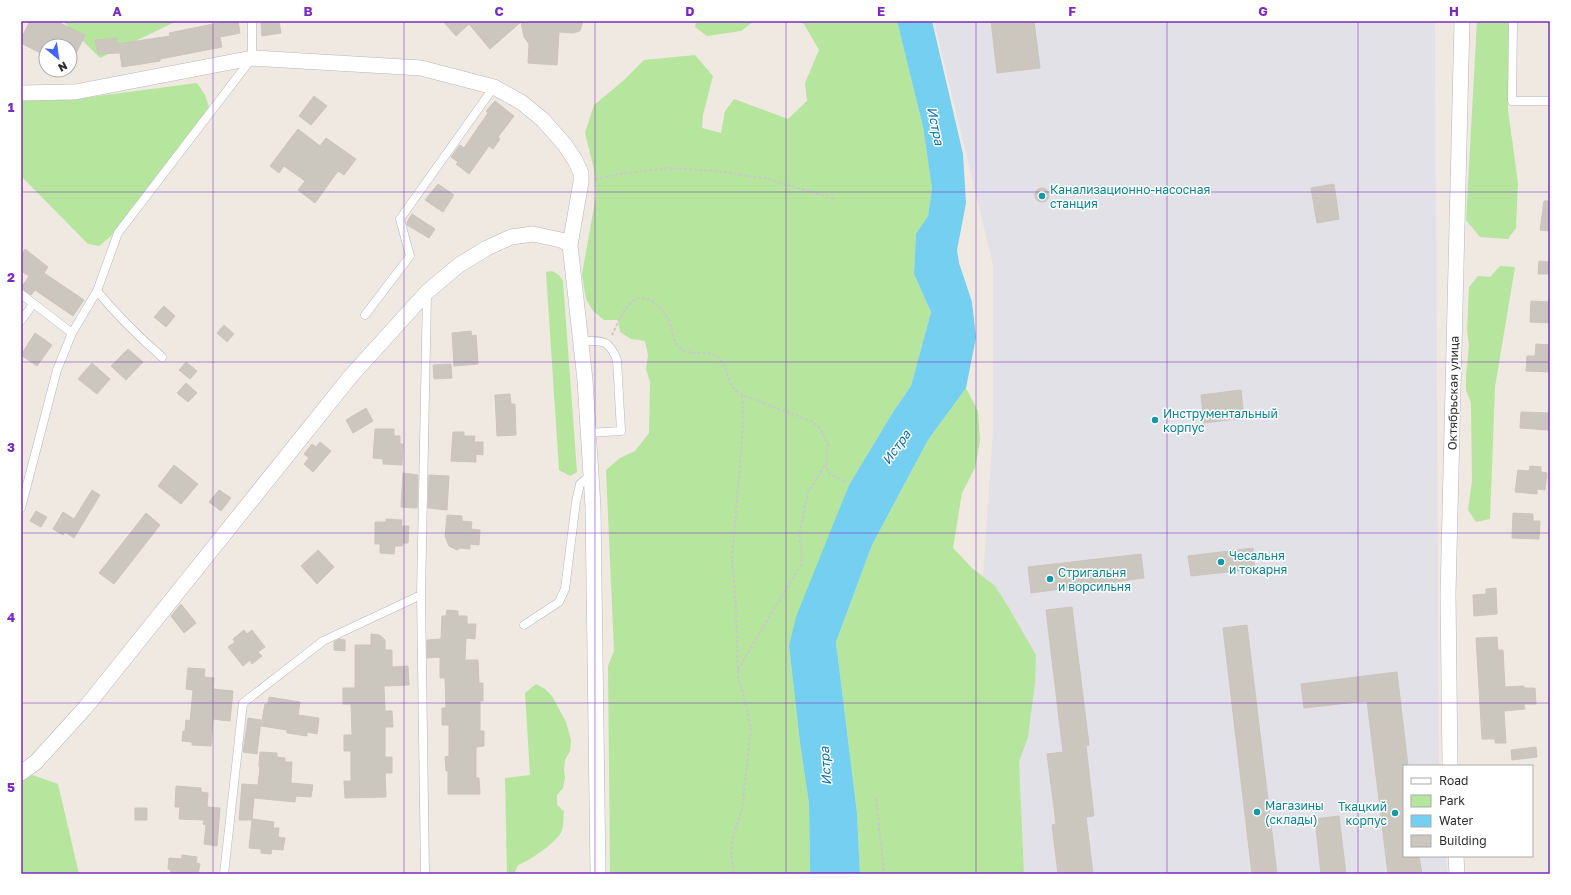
<svg xmlns="http://www.w3.org/2000/svg" width="1571" height="895" font-family="'Golos Text',sans-serif">
	<rect width="100%" height="100%" fill="#efe9e1"/>
	<path fill="#e3e1e8" d="M934 21H1435L1439 766H1404V856H1446L1448 874H963L993 430V265Z"/>
	<path fill="#b6e59e" d="M63 21H177L100 58Z
		M696 21H754L741 31 707 36 695 27Z
		M797 21H897L923 127 932 189 928 216 916 235 914 274 931 312 911 386 893 412 849 485 827 542 789 646 800 743 809 804 810 874H610L608 666 614 651 606 470 620 458 635 451 649 433 650 382 646 369 648 355 645 341 631 339 620 332 618 320H604L593 311 586 299 582 274 596 196 594 169 585 133 594 105 623 81 644 60 695 55 713 76 703 115 702 128 721 133 725 111 734 99 788 119 807 101 805 83 819 50 804 24Z
		M1477 21H1511L1508 110 1518 183 1516 228 1508 239 1480 237 1466 220Z
		M197 83 205 95 209 107 111 236 99 246 88 244 21 176V99L90 97Z
		M1500 266 1515 267 1495 387 1490 519 1476 522 1468 510 1472 481 1471 403 1466 390V375L1469 345 1467 331 1469 287 1478 276 1490 277Z
		M552 271 559 275 563 281 577 472 570 476 559 470 546 272Z
		M966 388 978 411 980 441 975 468 962 493 953 548 972 568 995 586 1009 608 1036 655 1035 683 1028 737 1019 762 1024 874H860L857 813 836 642 872 545 928 440Z
		M536 684 545 689 552 696 566 722 571 740 570 751 565 760 564 769 565 778 563 788 557 795V805L564 811C563 817 564 825 562 830 560 840 528 862 518 865L514 874H507L505 778 530 775 525 693Z
		M21 771 58 784 79 874H21Z"/>
	<path fill="#75cff0" d="M897 21H932L963 154 966 203 957 250 959 263 972 302 976 337 966 388 928 440 872 545 836 642 857 813 860 874H810L809 804 800 743 789 646 796 617 849 485 893 412 911 386 931 312 914 274 916 234 928 216 932 189 923 127Z"/>
	<path fill="#cbc7bf" stroke="#cbc5ba" d="M30 21H56L85 35 70 66V46H46V56L21 43V39Z
		M223 21H238L240 33 220 37 222 47 160 59V61L122 67 120 53 98 54 95 40 117 38V44L170 36 169 33 223 22Z
		M274 21H279L281 33 262 36 261 23Z
		M443 21H583L580 31 573 33 559 32 557 65 528 63 529 44 524 37 521 22 490 49 469 24 456 36Z
		M991 21H1034L1040 68 997 73Z
		M314 96 327 106 311 125 299 116Z
		M495 101 514 116 498 137 500 139 493 149 489 146 469 174 456 164 458 162 451 157 460 145 464 148 488 113 486 111Z
		M298 129 320 146 326 138 356 159 344 175 338 171 315 203 298 190 305 181 284 166 279 173 270 166Z
		M438 184 454 195 443 212 425 200Z
		M1334 184 1339 219 1317 223 1311 188Z
		M1035 195a7 7 0 1 1 14 0a7 7 0 1 1-14 0Z
		M1544 201H1550V231L1540 230Z
		M412 214 435 229 429 238 407 225V222Z
		M25 249 48 267 44 273 84 300 73 316 35 290 31 295 21 288 29 276 21 271V255Z
		M1539 261 1550 262V274H1538Z
		M1531 301 1550 302V323L1530 322Z
		M164 306 175 316 166 327 154 317Z
		M224 325 234 334 227 342 217 333Z
		M471 331 472 336 476 335 478 364 454 366 452 333Z
		M35 333 52 345 37 366 21 355Z
		M1536 344 1550 345V372L1526 371 1527 356H1535Z
		M128 349 143 362 126 380 111 366Z
		M186 362 197 371 190 379 179 370Z
		M92 363 110 379 97 394 78 379Z
		M451 364 452 378 434 379 433 365Z
		M186 383 197 393 188 402 177 393Z
		M1241 390 1244 418 1204 423 1201 395Z
		M510 394 511 404H515L516 435 497 436 495 395Z
		M366 408 373 421 353 433 346 420Z
		M1521 412 1549 413V430L1520 428Z
		M375 429H394V436H400V444H403L402 465 383 464V459L373 458Z
		M453 432H464V436H475L474 442H483V455L476 454V462L451 461Z
		M320 442 331 451 313 472 304 464 309 458 304 454 312 444 316 447Z
		M174 465 198 484 181 504 158 486Z
		M1530 466 1541 467V472L1547 473 1545 490 1537 489V494L1515 492 1518 470 1529 471Z
		M403 473 418 475 417 508 401 507Z
		M429 475 449 476 447 510 428 508Z
		M92 490 100 495 74 538 65 532 63 535 53 529 63 512 74 519Z
		M219 490 231 498 221 511 209 502Z
		M36 511 47 517 41 527 30 521Z
		M146 513 160 525 114 584 99 573Z
		M1513 513 1533 514V521H1540L1539 539 1512 538Z
		M447 515 462 516V521L472 522 471 529 480 530 479 545 470 544V549L460 548 457 550 449 546 445 536Z
		M386 519 402 520 401 526H409L408 543H403L402 546H395L394 554 380 553V544H375V522H386Z
		M1253 548 1255 569 1191 576 1188 556Z
		M318 550 334 567 317 584 301 566Z
		M1141 554 1144 578 1031 593 1028 567Z
		M1496 588 1497 614 1474 616 1473 595 1486 594V589Z
		M181 604 196 623 184 633 171 616Z
		M1072 607 1089 745 1086 746 1094 816 1086 817 1093 874H1058L1052 825 1056 824 1047 754 1063 752 1046 610Z
		M447 610 458 611V616H467V624H476L475 639 466 638 465 660H478L479 683H483V701H480V731H484V746L476 747V778H479L480 794H448V771H446L445 757 449 756V725H442V708H446L445 678H440V657L427 658V640L441 639 442 616H446Z
		M1247 625 1277 874H1252L1223 628Z
		M244 630 247 634 252 630 265 647 258 652 262 656 252 664 250 660 243 666 228 647 235 642 233 639Z
		M371 634 379 635 383 638 385 640V650H392V667L408 666 409 685 384 686 385 711H392L393 727H385V757H392V773H385L386 797 345 798 344 781H351V751H344V735H352L351 704H343V688H355V645H371Z
		M1497 637 1498 650H1503L1505 687 1524 686V688H1535L1536 704H1524L1525 709 1504 711 1506 743H1495V739H1482L1476 638Z
		M339 639 345 640V651L334 650V642Z
		M188 668 205 669 204 677 214 678 213 689 233 691 230 721 213 719 211 746 192 745V742L182 741 183 731H185L186 720 190 721 193 690 186 689Z
		M1397 672 1408 766H1404V856H1419L1422 874H1388L1367 701 1304 708 1301 684Z
		M269 697 300 702 298 715 319 718 317 734 307 732V736L287 733V730L261 726 265 704H268Z
		M248 718 261 720 257 754 243 752Z
		M1536 747 1537 757 1512 760 1511 750Z
		M260 752 277 753V757L285 758V762H292L291 783 313 785 311 797 296 796 295 802 254 798 252 819 274 822 273 828H279L278 837 285 838 283 850 272 849 271 854 261 853V849L249 848 252 820H239L242 784 258 785 260 768 259 766Z
		M176 786 201 788V792L208 793 207 807 220 808 217 846 204 844 206 825 203 824 204 820 179 819 180 807H175Z
		M135 808H147V820H135Z
		M1339 816 1346 874H1321L1315 819Z
		M182 855 197 857 196 863 200 864 198 874H170L171 870 168 869 169 858 182 859Z"/>
	<g fill="none" stroke-linecap="round" stroke-linejoin="round">
		<g stroke="#b4b7c1" stroke-width="9">
			<path id="lane" d="M1513 21 1512 101H1550
				M97 291C117 315 138 336 162 357
				M21 294 72 333
				M365 315 410 256 400 219 494 87
				M21 321 33 304
				M581 341C602 341 608 338 617 360L621 431 588 433
				M21 508 57 370 72 333 97 291 118 233 252 58V21
				M524 625 559 602 565 589 576 502 580 484 591 475
				M224 874 243 703 323 641 421 595
				M425 874 421 595 427 293"/>
		</g>
		<g stroke="#b4b7c1" stroke-width="16">
			<path id="street" d="M21 93 75 92 252 58 421 68 494 87 521 102 543 120 565 145 575 160 581 173V182L570 245 585 380 593 507 598 874
				M1450 766 1448 594 1462 21
				M21 773 36 762 85 708 350 377 427 292 459 265 487 248 511 237 533 234 561 240 570 245
				M1456 856 1457 874"/>
		</g>
		<path stroke="#c9c9c9" stroke-width="2" stroke-dasharray="3 2" stroke-linecap="butt" d="M595 179 626 173 668 168 715 171 768 179 835 199
			M612 335C619 321 630 288 651 301 659 305 665 313 669 321 673 330 672 339 678 346 689 359 707 348 718 357 728 366 726 380 734 389 736 391 740 393 742 395L811 421 819 427 828 444 826 464 828 473 846 482
			M738 670 766 622 801 565 802 555 799 535 808 492 826 464
			M876 798 884 874
			M734 874 731 855 734 833 742 809 751 728 744 697 738 679 736 606 732 559 742 440 743 408 742 395"/>
		<use href="#lane" stroke="#fff" stroke-width="8"/>
		<use href="#street" stroke="#fff" stroke-width="15"/>
	</g>
	<path fill="none" stroke="#7b2cbf" stroke-width="1" stroke-opacity="0.55" d="M213 21V874M404 21V874M595 21V874M786 21V874M976 21V874M1167 21V874M1358 21V874M21 192H1550M21 362H1550M21 533H1550M21 703H1550"/>
	<g fill="#0f9aa8" stroke="#fff" stroke-width="1.5">
		<circle cx="1042" cy="196" r="4"/>
		<circle cx="1155" cy="420" r="4"/>
		<circle cx="1221" cy="562" r="4"/>
		<circle cx="1050" cy="579" r="4"/>
		<circle cx="1257" cy="812" r="4"/>
		<circle cx="1395" cy="813" r="4"/>
	</g>
	<g text-anchor="middle" dominant-baseline="central" stroke-width="3" stroke-linejoin="round" paint-order="stroke">
		<g font-size="12" fill="#0d838f" stroke="#fff" text-anchor="start">
			<text x="1050" y="189">Канализационно-насосная<tspan x="1050" dy="14">станция</tspan></text>
			<text x="1163" y="413">Инструментальный<tspan x="1163" dy="14">корпус</tspan></text>
			<text x="1229" y="555">Чесальня<tspan x="1229" dy="14">и токарня</tspan></text>
			<text x="1058" y="572">Стригальня<tspan x="1058" dy="14">и ворсильня</tspan></text>
			<text x="1265" y="805">Магазины<tspan x="1265" dy="14">(склады)</tspan></text>
			<text x="1387" y="806" text-anchor="end">Ткацкий<tspan x="1387" dy="14">корпус</tspan></text>
		</g>
		<g font-size="12" fill="#2e2e2e" stroke="#fff">
			<text transform="translate(1453 393) rotate(-89)">Октябрьская улица</text>
		</g>
		<g font-size="13" font-style="italic" fill="#0d6fa3" stroke="#fff">
			<text transform="translate(936 126) rotate(78)">Истра</text>
			<text transform="translate(896 447) rotate(-54)">Истра</text>
			<text transform="translate(825 766) rotate(-94)">Истра</text>
		</g>
	</g>
	<rect width="1571" height="895" fill="none" stroke="#ffffff" stroke-width="44"/>
	<rect x="1403" y="765" width="130" height="92" fill="#ffffff" stroke="#ababab"/>
	<rect x="1411" y="778" width="20" height="6" fill="#ffffff" stroke="#ababab"/>
	<text x="1439" y="785" font-size="12" fill="#2e2e2e">Road</text>
	<rect x="1411" y="795" width="20" height="12" fill="#b6e59e" stroke="#ababab"/>
	<text x="1439" y="805" font-size="12" fill="#2e2e2e">Park</text>
	<rect x="1411" y="815" width="20" height="12" fill="#75cff0" stroke="#ababab"/>
	<text x="1439" y="825" font-size="12" fill="#2e2e2e">Water</text>
	<rect x="1411" y="835" width="20" height="12" fill="#cbc7bf" stroke="#ababab"/>
	<text x="1439" y="845" font-size="12" fill="#2e2e2e">Building</text>
	<g transform="translate(58 58) rotate(151)"><circle r="19" fill="#ffffff" stroke="#ababab"/>
	<path d="M0-3L7 15L0 10L-7 15Z" fill="#4264fb"/>
	<text y="-6" font-size="11" font-weight="bold" text-anchor="middle" fill="#2e2e2e">N</text>
	</g>
	<rect x="22" y="22" width="1527" height="851" fill="none" stroke="#7b2cbf" stroke-width="1.5"/>
	<g font-size="13" text-anchor="middle" font-weight="bold" fill="#7b2cbf">
		<text x="117" y="16">A</text>
		<text x="308" y="16">B</text>
		<text x="499" y="16">C</text>
		<text x="690" y="16">D</text>
		<text x="881" y="16">E</text>
		<text x="1072" y="16">F</text>
		<text x="1263" y="16">G</text>
		<text x="1454" y="16">H</text>
		<text x="11" y="112">1</text>
		<text x="11" y="282">2</text>
		<text x="11" y="452">3</text>
		<text x="11" y="622">4</text>
		<text x="11" y="792">5</text>
	</g>
</svg>
